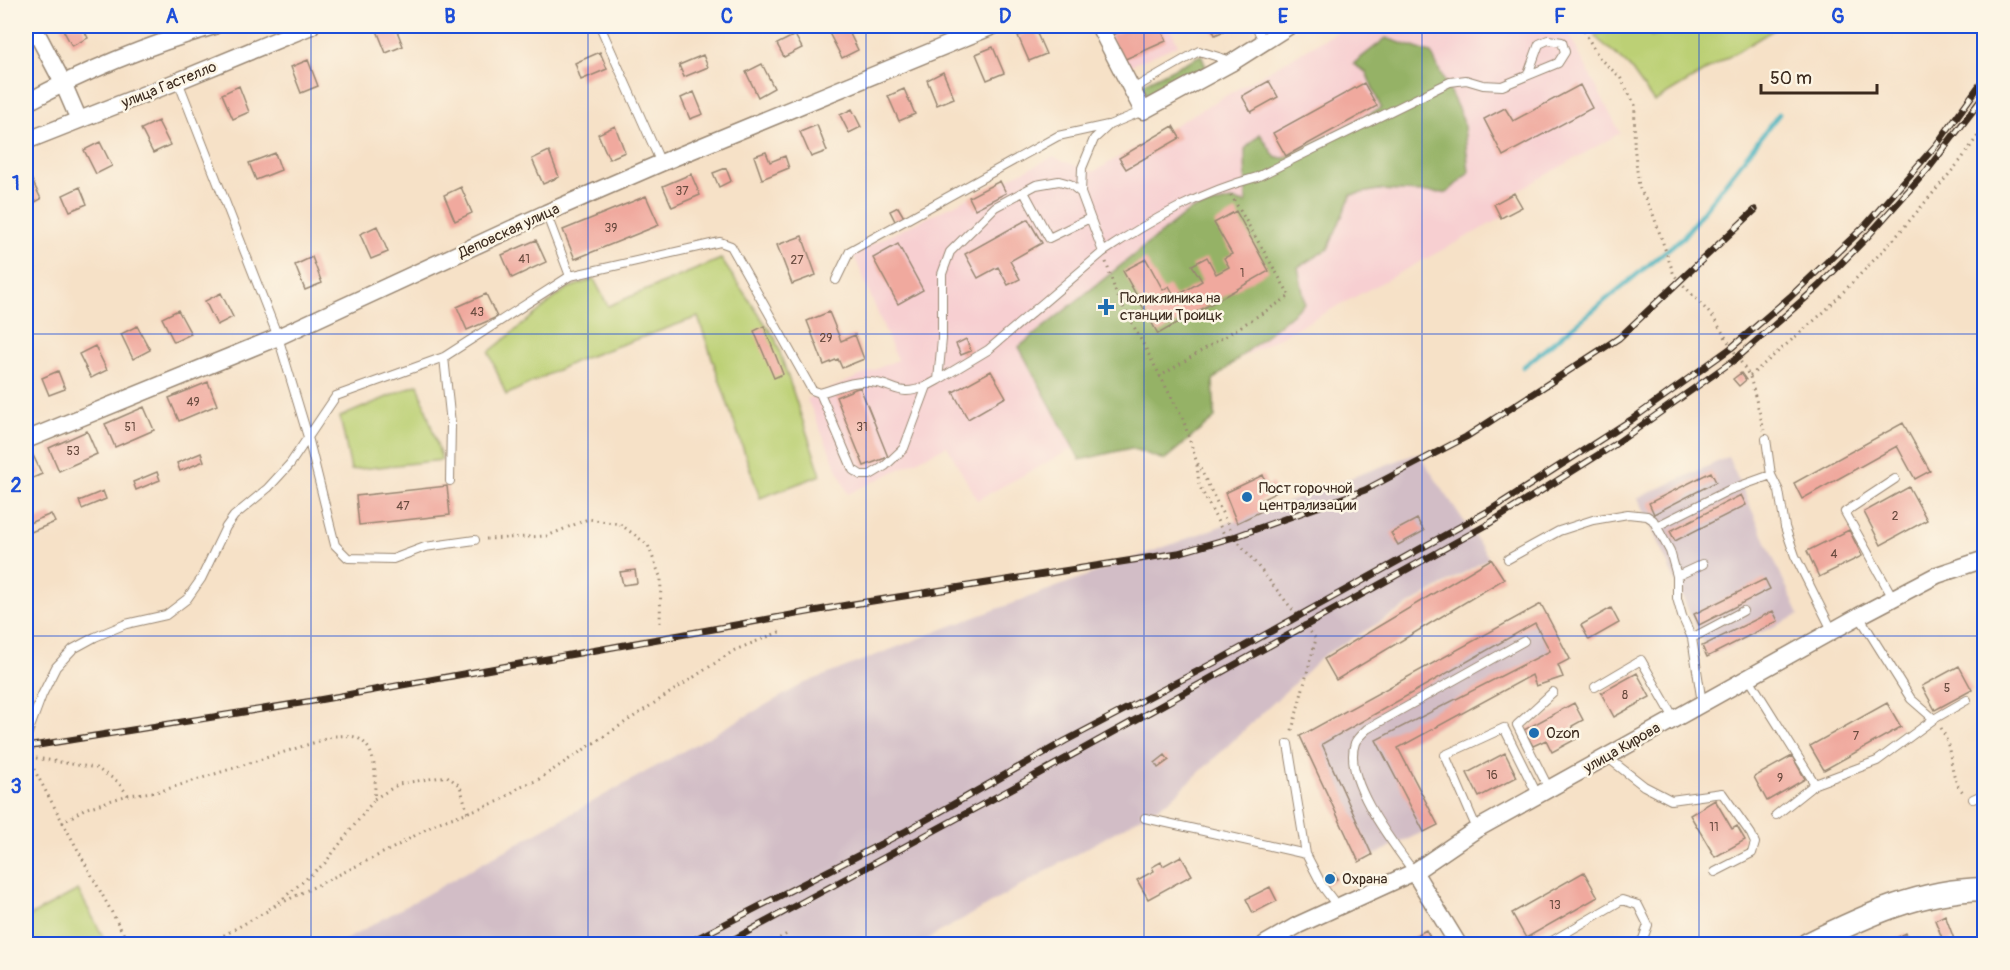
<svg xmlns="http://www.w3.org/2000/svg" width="2010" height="970" font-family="Pangolin,sans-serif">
	<rect width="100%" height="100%" fill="#fcf5e5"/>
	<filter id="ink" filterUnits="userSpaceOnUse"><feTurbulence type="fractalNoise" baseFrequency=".0167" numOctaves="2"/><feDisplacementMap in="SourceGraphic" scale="12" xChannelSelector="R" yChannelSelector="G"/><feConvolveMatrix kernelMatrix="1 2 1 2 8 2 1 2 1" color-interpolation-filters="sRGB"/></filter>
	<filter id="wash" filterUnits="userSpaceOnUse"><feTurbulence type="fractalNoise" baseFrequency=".008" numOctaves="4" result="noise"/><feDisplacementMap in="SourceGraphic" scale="24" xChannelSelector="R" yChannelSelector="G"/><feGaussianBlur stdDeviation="1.35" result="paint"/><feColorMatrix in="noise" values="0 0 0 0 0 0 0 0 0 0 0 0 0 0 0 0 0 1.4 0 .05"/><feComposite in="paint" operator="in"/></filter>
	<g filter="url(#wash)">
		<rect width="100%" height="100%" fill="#f6e1c7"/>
		<path fill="#f7cfd1" d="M1103 26H1170L1178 45 1122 69Z
			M1347 26H1565L1620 133 1514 193 1522 207 977 500 947 446 848 494 807 399 897 360 853 253 1053 157 1093 172Z"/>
		<path fill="#d2bdc6" d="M1418 453 1489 558 1324 655 1169 801 919 944H338L805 683 951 626Z
			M1728 457 1799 615 1709 656 1638 498Z
			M1541 604 1570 659 1558 665 1563 677 1536 686 1532 675 1399 748 1438 825 1359 862 1300 736Z"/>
		<path fill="#bcd074" stroke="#7c7d49" stroke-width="1.5" d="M1613 26H1645L1652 37 1669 26H1780L1654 102 1628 65 1594 36Z
			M721 259 775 338 821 475 760 498 698 317 576 361 506 395 489 352 566 289 594 279 608 306Z
			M418 384 442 460 351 470 340 417Z
			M78 890 107 944H26V918Z"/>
		<path fill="#95b266" stroke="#686e42" stroke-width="1.5" d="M1386 38 1431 53 1463 119 1469 172 1447 193 1378 190 1351 195 1328 249 1298 267 1305 303 1213 380 1215 418 1164 460 1131 448 1080 460 1019 347 1190 210 1231 200 1246 203 1245 149 1260 134 1276 158H1285L1381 108 1366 72 1353 64Z
			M1201 55 1206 67 1146 96 1142 84Z"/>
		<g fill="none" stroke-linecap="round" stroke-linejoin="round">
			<path stroke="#42b1bd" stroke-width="4.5" d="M1523 367 1683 237 1779 114"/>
		</g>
		<g id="blocks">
			<path fill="#f0a99e" d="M61 26H82L88 38 72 46Z
				M381 26H395L403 46 386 53 376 28Z
				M846 26 858 50 842 58 829 33Z
				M1134 26H1160L1166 41 1121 61 1110 36Z
				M1211 26H1236L1215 35Z
				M1035 29 1046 54 1029 61 1018 36Z
				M795 35 802 48 784 57 777 44Z
				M993 47 1004 73 987 80 976 54Z
				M600 52 607 69 581 80 575 63Z
				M703 55 708 67 684 77 679 65Z
				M308 60 318 86 301 93 291 67Z
				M762 64 774 88 758 97 746 72Z
				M943 72 954 98 937 105 927 80Z
				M1269 81 1278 97 1251 112 1242 96Z
				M1364 83 1377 106 1286 156 1273 133Z
				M1580 85 1592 108 1503 156 1484 119 1505 108 1513 121Z
				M239 86 249 112 233 119 222 94Z
				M904 89 915 114 899 121 888 96Z
				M694 92 703 114 690 119 681 98Z
				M852 109 861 127 849 133 840 115Z
				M158 121 170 145 153 153 141 129Z
				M817 125 827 151 811 157 800 132Z
				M615 126 625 152 609 159 598 134Z
				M1173 126 1180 138 1126 169 1119 158Z
				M100 142 112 166 96 174 84 150Z
				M549 151 559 177 543 184 532 159Z
				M766 152 770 162 785 156 789 168 762 179 754 156Z
				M275 153 281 170 256 180 249 163Z
				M726 168 731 181 719 187 713 173Z
				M29 174 41 199 26 207V176Z
				M691 174 700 195 672 207 663 186Z
				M1000 181 1006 193 975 209 969 197Z
				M80 187 87 204 70 211 63 195Z
				M461 187 472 213 455 221 444 195Z
				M1514 193 1522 207 1501 218 1494 204Z
				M646 196 659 225 575 259 563 230Z
				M898 207 905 219 896 223 890 211Z
				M1236 211 1269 271 1158 334 1123 271 1146 259 1163 290 1169 286 1175 297 1202 281 1192 265 1207 257 1216 274 1229 267 1224 258 1232 254 1214 223Z
				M1028 219 1042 243 1010 261 1020 279 1008 285 998 267 978 278 965 254Z
				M377 226 388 252 371 259 360 234Z
				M802 236 816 275 792 284 777 245Z
				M536 240 546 262 512 278 502 255Z
				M898 244 923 290 898 304 873 258Z
				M312 257 322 283 305 290 295 265Z
				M221 293 233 317 217 325 205 301Z
				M486 294 497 317 467 330 457 307Z
				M178 310 191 334 174 342 162 318Z
				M829 312 841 341 855 335 864 359 842 368 838 359 824 365 807 321Z
				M137 326 150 350 133 359 121 334Z
				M764 326 783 374 774 378 754 331Z
				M966 339 971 351 961 355 956 344Z
				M95 346 107 370 91 378 79 354Z
				M58 371 65 389 49 395 42 378Z
				M991 371 1006 397 968 419 953 392Z
				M1741 373 1746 380 1739 386 1733 379Z
				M208 382 217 405 179 421 169 398Z
				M860 387 888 457 864 466 836 397Z
				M144 407 154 430 115 447 105 424Z
				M1903 423 1930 471 1915 479 1897 446 1802 499 1794 483Z
				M87 431 97 454 59 471 49 448Z
				M31 451 42 474 26 481V454Z
				M201 453 204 461 180 471 177 463Z
				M157 472 160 480 136 490 133 482Z
				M1711 472 1716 482 1654 514 1649 503Z
				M1263 475 1267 486 1272 483 1277 492 1259 501 1264 510 1237 523 1225 493Z
				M447 486 450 515 359 525 356 496Z
				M1909 487 1927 520 1881 545 1864 512Z
				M103 491 106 499 82 509 79 501Z
				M1741 495 1746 505 1675 541 1670 531Z
				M51 514 55 522 31 532 27 524Z
				M1417 519 1424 531 1398 545 1391 533Z
				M1849 530 1862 556 1819 577 1807 551Z
				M1491 559 1504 579 1336 680 1324 659Z
				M635 570 637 583 623 585 620 572Z
				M1765 579 1770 589 1699 625 1694 614Z
				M1541 604 1570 659 1558 665 1563 677 1536 686 1532 675 1398 748 1438 825 1424 832 1376 740 1550 651 1535 623 1322 744 1372 855 1359 862 1300 736Z
				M1611 608 1619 623 1589 640 1581 625Z
				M1773 611 1778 621 1707 657 1702 646Z
				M1959 666 1972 690 1935 710 1922 686Z
				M1637 673 1650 697 1614 717 1601 693Z
				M1574 703 1583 720 1572 726 1578 738 1552 752 1546 740 1533 746 1524 730Z
				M1887 703 1901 727 1824 770 1810 746Z
				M1505 753 1517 777 1479 797 1467 773Z
				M1165 755 1169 760 1158 768 1155 763Z
				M1792 756 1805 779 1767 801 1754 777Z
				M1715 800 1732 829 1737 826 1745 840 1715 857 1690 815Z
				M1181 856 1192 875 1148 899 1137 880 1154 871 1152 867 1161 862 1163 866Z
				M1584 872 1598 897 1526 938 1512 913Z
				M1334 873 1337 879 1326 885 1323 879Z
				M1270 887 1277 901 1253 913 1246 899Z
				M1945 915 1954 939 1944 943 1935 920Z
				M1426 930 1434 944H1400Z
				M1906 933 1912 944H1891L1889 942Z"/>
		</g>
	</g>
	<g filter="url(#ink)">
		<use href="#blocks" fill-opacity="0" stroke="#988672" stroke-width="1.5"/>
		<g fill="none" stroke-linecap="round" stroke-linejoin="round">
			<g stroke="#988672" stroke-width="10">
				<path id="lane" d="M600 26 661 163
					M1256 26 1263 41
					M178 81 278 337 308 437 335 545 348 558 393 559 425 547 475 540
					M1131 90 1199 51 1225 59 1231 63
					M1024 192 1049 238 1090 218
					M1081 193 1103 252C1151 220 1201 192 1257 177L1450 82 1466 80 1483 85 1502 86 1558 63 1565 52 1562 42 1548 40 1539 44 1528 74
					M546 213 570 276
					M836 280 850 251 1058 136 1108 125
					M444 357 451 424 450 481
					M938 380 988 350 1103 252
					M820 393C837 388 854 380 871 382 897 385 898 398 927 386
					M1766 439 1771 475 1779 491 1785 527 1795 556 1832 630
					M1657 526 1729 490 1771 475
					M1508 559 1559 531 1593 520 1628 514 1647 516 1653 520 1670 551 1677 576V598L1682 616 1692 638 1702 703
					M1677 576 1703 564
					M1893 598 1845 512 1895 479
					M1692 638 1743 611
					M1748 677 1815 784 1877 761 1934 719 1911 699 1859 616
					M1595 687 1641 660 1674 718
					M1934 719 1967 700
					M26 738 42 695 56 667 73 649 95 637 126 624 166 615 187 599 201 579 226 527 234 516 268 488 290 464 336 396 444 357 570 276 720 242 731 246 812 390 820 393 853 470 861 475H870L885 466 904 448 927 386 938 380 942 339V274L950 252 995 207 1036 185 1059 181 1070 184 1081 193 1082 168 1094 139 1109 125 1143 111
					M1288 744 1306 854
					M26 753 27 756
					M1607 757 1644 786 1671 800 1722 793 1751 834 1755 843 1752 853 1715 872
					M1549 789 1517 725 1553 692
					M1973 799 1984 794
					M1776 815 1815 784
					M1145 818 1306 854 1323 887 1338 907
					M1477 829 1445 755 1504 728 1538 796
					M1414 872C1394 845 1342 779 1355 743 1357 738 1363 733 1367 729L1524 641
					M1385 943 1386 944
					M1547 944 1622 900 1638 905 1648 925 1643 939 1638 944"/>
			</g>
			<g stroke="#988672" stroke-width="19">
				<path id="street" d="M33 26 63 83 79 120
					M1099 26 1143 111 1231 63 1289 26
					M26 103C86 70 148 45 214 26
					M26 141 178 81 311 26
					M26 440 278 337 546 213 661 163 993 26
					M1414 872 1458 944
					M1265 944 1298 925 1414 872 1477 829 1859 616 1937 575 1982 560"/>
			</g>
			<g stroke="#988672" stroke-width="25">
				<path id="secondary" d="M1808 944C1865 916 1920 890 1984 889"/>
			</g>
			<path stroke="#988672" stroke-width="3" stroke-dasharray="1.5 4.5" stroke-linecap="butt" d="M1581 26 1600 59 1620 77 1635 105 1634 145 1639 187 1653 214 1674 275 1713 317 1750 377 1764 430
				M1106 262 1116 293 1183 419 1196 460 1233 535 1316 639 1291 734
				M1750 376 1824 312 1894 239 1961 160 1984 127
				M1159 377 1290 296 1231 195
				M1197 465 1199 485 1226 538 1232 536
				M486 539 547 536 588 519 620 524 648 545 661 579 660 623
				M1941 728C1954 749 1948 778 1964 793
				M36 758 96 768 117 781 128 795
				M31 764 129 944
				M62 823 84 809 128 795 161 791 335 736C341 736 349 735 355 737 378 745 376 780 374 799L399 784 447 776 460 786 468 814
				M274 906 325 863 374 800
				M269 909 393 848 437 823 500 801 521 786 536 781 735 650 782 631
				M208 944 269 910
				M769 944 787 934"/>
			<use href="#lane" stroke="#fff" stroke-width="8"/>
			<use href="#street" stroke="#fff" stroke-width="16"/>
			<use href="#secondary" stroke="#fff" stroke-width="22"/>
			<g stroke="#3b2a1e" stroke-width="7">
				<path id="rail" d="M26 747 313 701 847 605 1178 553 1234 537 1365 490 1466 437 1619 338 1755 210
					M686 944 906 831 1065 741 1221 659 1492 509 1631 420 1731 348 1790 297 1865 226 1937 144 1984 79
					M725 944 1011 789 1485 526 1614 445 1737 358 1819 286 1868 236 1928 169 1984 96"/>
			</g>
			<use href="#rail" stroke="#fcf5e5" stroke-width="4.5" stroke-dasharray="14" stroke-linecap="butt"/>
		</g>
	</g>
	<path fill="none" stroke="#1d4ed8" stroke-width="1.5" stroke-opacity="0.55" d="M311 26V944M588 26V944M866 26V944M1144 26V944M1422 26V944M1699 26V944M26 334H1984M26 636H1984"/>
	<g fill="#1f6fb2" stroke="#fcf5e5" stroke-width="2">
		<path d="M1103 298h6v6h6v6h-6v6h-6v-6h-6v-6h6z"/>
		<circle cx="1247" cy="497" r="6"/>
		<circle cx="1534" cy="733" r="6"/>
		<circle cx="1330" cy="879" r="6"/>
	</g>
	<g text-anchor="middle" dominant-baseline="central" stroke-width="5" stroke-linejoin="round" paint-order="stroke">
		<g font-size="12" fill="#684a3e">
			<text x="682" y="191">37</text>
			<text x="611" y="228">39</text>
			<text x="524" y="259">41</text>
			<text x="797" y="260">27</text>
			<text x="1242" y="273">1</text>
			<text x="477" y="312">43</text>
			<text x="826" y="338">29</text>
			<text x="193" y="402">49</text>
			<text x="130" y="427">51</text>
			<text x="862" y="427">31</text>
			<text x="73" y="451">53</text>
			<text x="403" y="506">47</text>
			<text x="1895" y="516">2</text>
			<text x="1834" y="554">4</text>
			<text x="1947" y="688">5</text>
			<text x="1625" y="695">8</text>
			<text x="1856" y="736">7</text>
			<text x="1492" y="775">16</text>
			<text x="1780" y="778">9</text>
			<text x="1714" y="827">11</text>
			<text x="1555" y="905">13</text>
		</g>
		<g font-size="15" fill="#3b2a1e" stroke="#fcf5e5">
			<text transform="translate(169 85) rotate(-22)">улица Гастелло</text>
			<text transform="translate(509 231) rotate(-25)">Деповская улица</text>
			<text transform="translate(1622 748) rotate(-30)">улица Кирова</text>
		</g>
		<g font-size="15" fill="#3b2a1e" stroke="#fcf5e5" text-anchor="start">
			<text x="1120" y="298">Поликлиника на<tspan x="1120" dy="17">станции Троицк</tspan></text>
			<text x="1259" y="488">Пост горочной<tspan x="1259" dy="17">централизации</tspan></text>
			<text x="1546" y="733">Ozon</text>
			<text x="1342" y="879">Охрана</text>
		</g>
	</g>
	<rect width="2010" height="970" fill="none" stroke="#fcf5e5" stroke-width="66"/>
	<path d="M1761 84v9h116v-9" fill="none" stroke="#3b2a1e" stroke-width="3"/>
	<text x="1770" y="84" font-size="18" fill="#3b2a1e" stroke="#fcf5e5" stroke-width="4.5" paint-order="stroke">50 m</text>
	<rect x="33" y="33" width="1944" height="904" fill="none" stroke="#1d4ed8" stroke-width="2"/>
	<g font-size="20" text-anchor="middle" font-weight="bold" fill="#1d4ed8">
		<text x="172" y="23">A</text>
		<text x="450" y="23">B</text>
		<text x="727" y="23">C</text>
		<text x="1005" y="23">D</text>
		<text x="1283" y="23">E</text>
		<text x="1560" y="23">F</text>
		<text x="1838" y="23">G</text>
		<text x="16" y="190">1</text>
		<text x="16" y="492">2</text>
		<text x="16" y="793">3</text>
	</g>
</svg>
